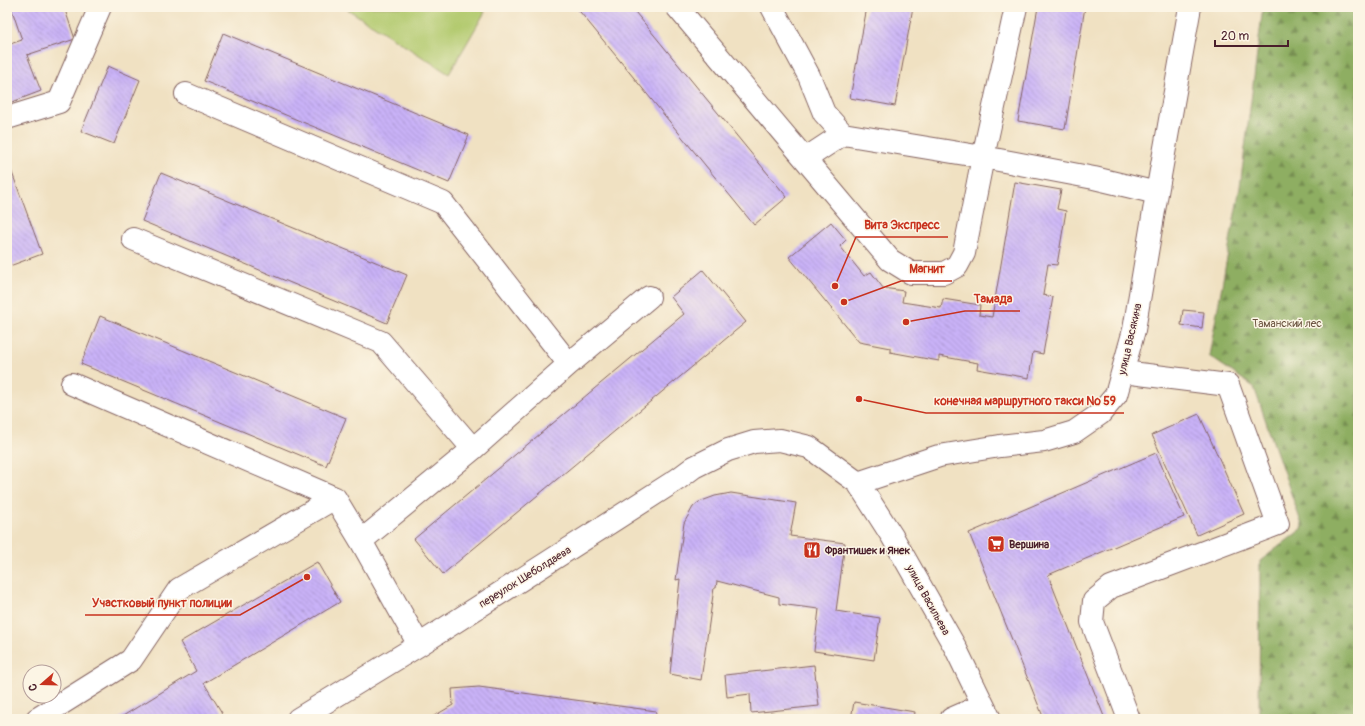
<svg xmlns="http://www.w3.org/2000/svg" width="1365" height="726" font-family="Pangolin,sans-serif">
	<defs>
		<pattern id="forest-firs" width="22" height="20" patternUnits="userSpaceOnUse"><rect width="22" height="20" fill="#8eae62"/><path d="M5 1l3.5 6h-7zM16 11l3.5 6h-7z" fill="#768d51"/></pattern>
		<pattern id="building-back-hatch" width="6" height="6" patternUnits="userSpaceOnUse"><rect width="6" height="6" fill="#c9b2f8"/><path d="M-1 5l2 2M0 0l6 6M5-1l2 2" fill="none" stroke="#a590c9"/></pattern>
	</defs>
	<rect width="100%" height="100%" fill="#fcf5e5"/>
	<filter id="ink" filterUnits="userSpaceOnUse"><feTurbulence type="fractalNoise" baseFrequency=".025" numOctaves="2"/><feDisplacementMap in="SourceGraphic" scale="8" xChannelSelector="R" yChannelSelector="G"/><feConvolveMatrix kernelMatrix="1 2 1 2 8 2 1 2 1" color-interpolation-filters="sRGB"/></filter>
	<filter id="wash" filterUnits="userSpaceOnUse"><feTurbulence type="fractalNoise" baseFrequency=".012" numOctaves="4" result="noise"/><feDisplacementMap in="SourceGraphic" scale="16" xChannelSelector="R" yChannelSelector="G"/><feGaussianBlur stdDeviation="0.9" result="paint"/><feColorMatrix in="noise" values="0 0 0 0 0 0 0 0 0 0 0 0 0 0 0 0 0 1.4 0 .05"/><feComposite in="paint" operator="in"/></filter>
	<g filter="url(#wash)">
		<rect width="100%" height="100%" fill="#f0e1c2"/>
		<path fill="#b3ca6f" stroke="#7e744d" d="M344 7H477L485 12 449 74Z"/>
		<path fill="url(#forest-firs)" stroke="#6c6646" d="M1263 7H1358V719H1259L1260 561 1303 528 1254 387 1209 356 1240 187Z"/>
		<g id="blocks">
			<path fill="url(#building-back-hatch)" d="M11 7H64L75 39 27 55 41 91 7 104V45L22 40Z
				M576 7H631L787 197 754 225Z
				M867 7H913L895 106 850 98Z
				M1038 7H1085L1065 129 1018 121Z
				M223 33 469 135 449 183 204 81Z
				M108 66 140 80 114 144 81 131Z
				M11 170 42 254 7 267V171Z
				M161 173 407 275 387 323 142 221Z
				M1015 182 1061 190 1057 209 1066 211 1057 265 1048 264 1043 295 1053 297 1043 354 1033 352 1029 378 977 369 978 363 939 356V361L890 352V348L859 342 789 257 831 222 846 240 840 246 864 276 871 272 883 288 904 291 902 302 941 308 943 299 980 305 979 315 992 317Z
				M703 270 746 322 443 574 414 539 684 314 671 297Z
				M1183 310 1204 312 1202 328 1181 325Z
				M100 316 346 418 326 466 81 364Z
				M1199 414 1244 514 1197 535 1152 435Z
				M1156 453 1184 517 1048 575 1105 719H1044L969 533Z
				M731 493 796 503 790 536 845 543 836 611 880 618 874 660 814 651 819 609 779 604V597L717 581 716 588H714L701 680 670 674 680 579 676 580 684 523 693 507 699 502 715 496Z
				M317 562 340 602 204 683 222 713 212 719H118L196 671 180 642Z
				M814 665 819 706 751 713 750 694 727 697 725 675Z
				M479 687 656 711 655 719H429L453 705 452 689Z
				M854 702 915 712 914 719H851Z"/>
		</g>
	</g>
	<g filter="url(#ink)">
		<use href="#blocks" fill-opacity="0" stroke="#846360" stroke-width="1"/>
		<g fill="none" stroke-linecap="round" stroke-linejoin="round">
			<g stroke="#846360" stroke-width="24">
				<path id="minor" d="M677 7 890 260 911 273H944L957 266 964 253 983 157 1016 7
					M772 7 809 76 824 113 843 134 983 157 1094 178 1157 193
					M186 94 443 203 569 364
					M7 118 59 102 100 7
					M805 159 843 134
					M133 239 381 342 473 449
					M1123 372 1228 385 1278 524 1111 587 1094 601 1092 622 1129 719
					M72 384 335 498 361 541 419 645
					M858 483 939 456 1000 446 1044 441 1074 432 1100 414 1116 395 1134 330 1157 193 1190 7
					M361 541 473 449 569 364 649 297
					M37 719 131 660 179 589 335 498
					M298 719 419 645 678 479 694 467 728 450 754 442 780 440 809 447 858 483 892 536 955 647 990 719
					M951 719 983 705"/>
			</g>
			<use href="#minor" stroke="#fff" stroke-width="22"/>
		</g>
	</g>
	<defs>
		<g id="supermarket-square" transform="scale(0.9)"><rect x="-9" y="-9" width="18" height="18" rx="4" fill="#c8321e" stroke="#fcf5e5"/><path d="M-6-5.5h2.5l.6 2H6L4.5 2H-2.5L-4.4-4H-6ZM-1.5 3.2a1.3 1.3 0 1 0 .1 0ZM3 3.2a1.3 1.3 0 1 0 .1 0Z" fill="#fff"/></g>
		<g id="restaurant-square" transform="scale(0.9)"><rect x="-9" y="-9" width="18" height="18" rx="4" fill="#c8321e" stroke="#fcf5e5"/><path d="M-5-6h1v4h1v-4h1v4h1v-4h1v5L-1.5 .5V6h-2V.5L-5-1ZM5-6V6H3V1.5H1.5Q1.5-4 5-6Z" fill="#fff"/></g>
	</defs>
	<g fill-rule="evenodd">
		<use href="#supermarket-square" x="996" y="544"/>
		<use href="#restaurant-square" x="812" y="550"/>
	</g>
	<g text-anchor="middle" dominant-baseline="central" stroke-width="3" stroke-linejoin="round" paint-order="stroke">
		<g font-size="11" fill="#6a523f" stroke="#fcf5e5">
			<text x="1287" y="323">Таманский лес</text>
		</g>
		<g font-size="11" fill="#4a1f2b" stroke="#fcf5e5">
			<text transform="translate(1130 339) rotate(-77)">улица Васякина</text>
			<text transform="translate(525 577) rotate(-32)">переулок Шеболдаева</text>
			<text transform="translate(928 600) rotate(61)">улица Васильева</text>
		</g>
		<g font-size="11" font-weight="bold" fill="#4a1f2b" stroke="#fcf5e5" text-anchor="start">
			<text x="1009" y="544">Вершина</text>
			<text x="825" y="550">Франтишек и Янек</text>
		</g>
	</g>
	<path fill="none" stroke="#c8321e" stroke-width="1.5" d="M835 286L856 237H948M844 302L901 281H952M906 322L965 311H1020M859 399L926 413H1124M307 577L240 615H85"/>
	<g fill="#c8321e" stroke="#fcf5e5" stroke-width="1.5">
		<circle cx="835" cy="286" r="4"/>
		<circle cx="844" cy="302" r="4"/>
		<circle cx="906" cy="322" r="4"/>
		<circle cx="859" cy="399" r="4"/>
		<circle cx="307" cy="577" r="4"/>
	</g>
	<g font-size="12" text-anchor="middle" font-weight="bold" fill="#c8321e" stroke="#fcf5e5" stroke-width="3" stroke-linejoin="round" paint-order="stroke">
		<text x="902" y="229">Вита Экспресс</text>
		<text x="927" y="273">Магнит</text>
		<text x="993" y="303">Тамада</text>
		<text x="1025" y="405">конечная маршрутного такси № 59</text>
		<text x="162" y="607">Участковый пункт полиции</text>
	</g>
	<rect width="1365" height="726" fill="none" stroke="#fcf5e5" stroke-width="24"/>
	<g transform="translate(42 684) rotate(250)"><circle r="19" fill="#fcf5e5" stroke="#b59f9b"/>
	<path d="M0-3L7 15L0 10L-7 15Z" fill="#c8321e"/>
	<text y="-6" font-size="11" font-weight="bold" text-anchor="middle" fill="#4a1f2b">С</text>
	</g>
	<path d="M1215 40v6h73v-6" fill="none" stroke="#4a1f2b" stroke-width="2"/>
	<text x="1221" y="40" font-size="12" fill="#4a1f2b" stroke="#fcf5e5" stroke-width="3" paint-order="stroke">20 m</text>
</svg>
